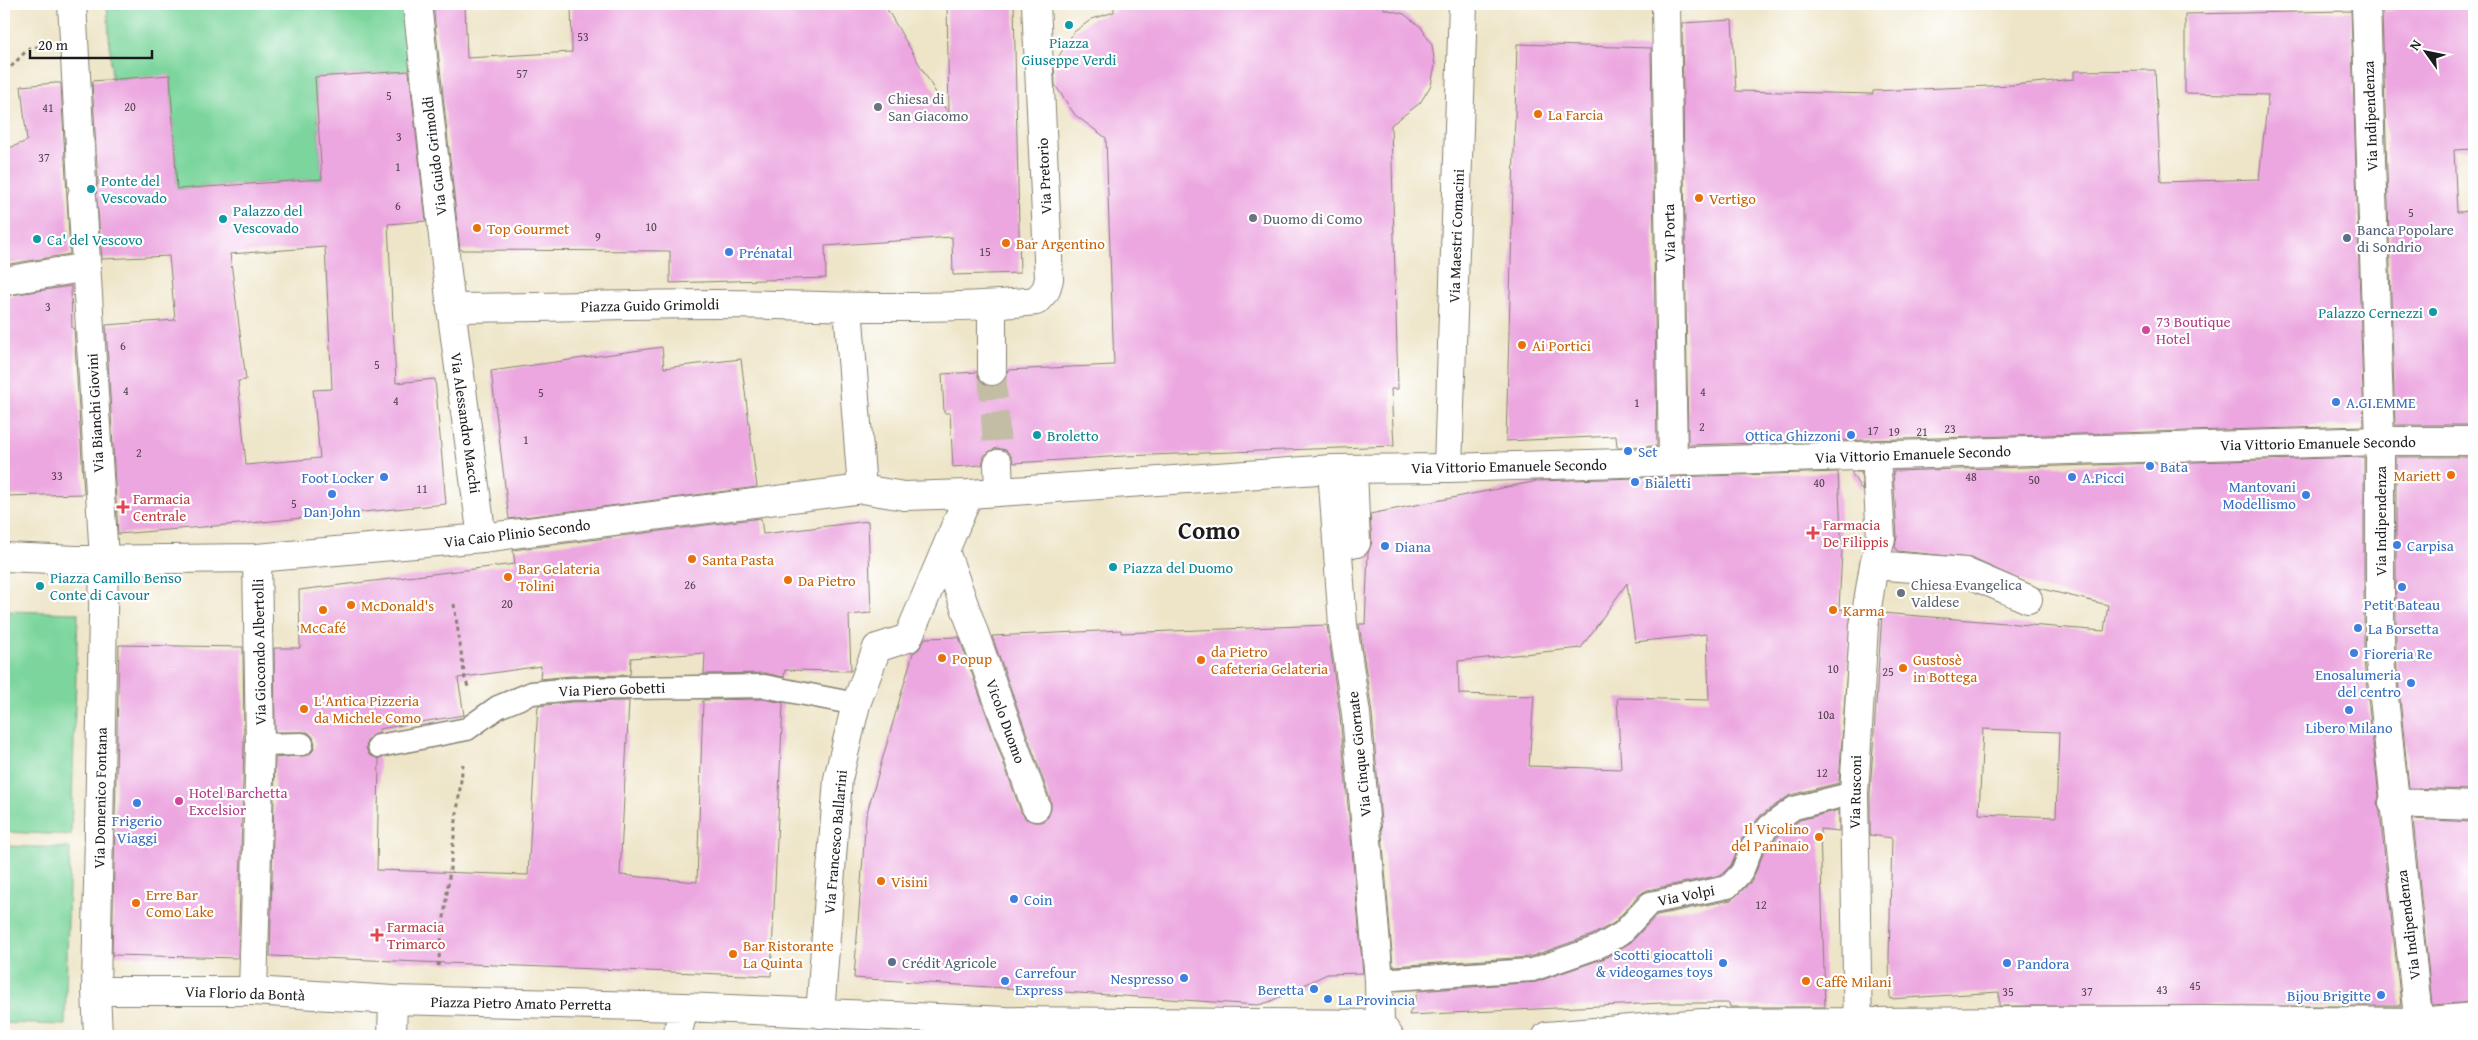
<svg xmlns="http://www.w3.org/2000/svg" width="2478" height="1040" font-family="'Gentium Book Plus',serif">
	<rect width="100%" height="100%" fill="#fff"/>
	<filter id="ink" filterUnits="userSpaceOnUse"><feTurbulence type="fractalNoise" baseFrequency=".02" numOctaves="2"/><feDisplacementMap in="SourceGraphic" scale="10" xChannelSelector="R" yChannelSelector="G"/><feConvolveMatrix kernelMatrix="1 2 1 2 8 2 1 2 1" color-interpolation-filters="sRGB"/></filter>
	<filter id="wash" filterUnits="userSpaceOnUse"><feTurbulence type="fractalNoise" baseFrequency=".0096" numOctaves="4" result="noise"/><feDisplacementMap in="SourceGraphic" scale="20" xChannelSelector="R" yChannelSelector="G"/><feGaussianBlur stdDeviation="1.12" result="paint"/><feColorMatrix in="noise" values="0 0 0 0 0 0 0 0 0 0 0 0 0 0 0 0 0 1.4 0 .05"/><feComposite in="paint" operator="in"/></filter>
	<g filter="url(#wash)">
		<rect width="100%" height="100%" fill="#eee5c8"/>
		<path fill="#7cd59c" stroke="#4c785c" d="M128 4H405L410 71 315 77 322 179 177 189 170 76 112 79 107 5Z
			M5 611 78 613 71 835 4 832Z
			M4 846 70 848 65 1025 4 1023Z"/>
		<g id="blocks">
			<path fill="#eca7e0" fill-rule="evenodd" d="M433 4H465L467 58 572 52 571 4H884L949 115 947 4H1014L1020 273 953 275 952 237 825 246 826 278 670 283V251L460 250Z
				M1114 4H1384V9L1404 14 1421 27 1432 45 1435 65 1431 85 1420 103 1391 125 1398 389H1391L1394 446 1124 456 1014 463 1011 456 1006 450 997 448 990 451 984 456 982 465 953 467 950 413H944L942 374 977 372 979 379 984 384 992 387 999 385 1005 379 1008 370 1114 365 1106 138 1075 115 1055 85 1054 64 1074 32 1092 19 1114 12Z
				M2391 4H2474V149L2454 150 2457 212 2474 211V425H2395L2382 11H2392Z
				M2351 11 2364 426 1688 445 1682 23 1732 20 1736 91 1873 94V91L2013 85 2074 79V71L2155 70 2161 182 2259 179 2268 95 2185 93V14Z
				M1517 44 1651 48 1657 446 1617 447 1616 436 1506 441Z
				M409 71 426 221 388 224 396 383 435 379 446 504 251 523 118 534 106 325 175 320 169 256 102 259 96 190 98 182 92 81 170 75 177 189 322 179 315 77ZM325 247 332 389 313 390 320 458 246 465 238 381 246 380 230 254Z
				M55 83H61L70 254 4 265V150L27 141 21 86Z
				M71 286 72 328H74L84 494 4 496V296Z
				M662 347 664 368 741 359 757 487 509 519 491 371Z
				M2364 457V662L2379 797 2377 803 2380 812 2401 1006H1999V992L1890 999 1889 958 1892 838 1870 835V793L1882 613 2104 631 2108 605 2038 588 1971 558 1897 551 1895 547 1897 537 1893 471ZM1983 729 2059 732 2056 817 1979 814Z
				M2396 457H2474V790L2409 788 2396 659Z
				M1838 472 1842 551 1839 609 1851 610 1839 783 1790 795 1761 815 1742 839 1731 865 1721 875 1647 890 1640 894 1614 923 1592 935 1529 957 1393 966 1372 713 1359 624H1365L1368 553 1372 542 1370 514 1538 481ZM1627 583 1635 642 1707 634 1709 700 1617 698 1621 769 1529 766 1534 696 1459 694 1458 661 1581 648Z
				M1851 472H1861L1863 492Z
				M761 518 763 534 868 521 871 613 849 615 851 671 785 670 784 677 764 673 704 674 705 653 631 658 630 675 571 676 540 679 541 666 458 678 464 715 379 729V733L371 736 367 741 366 748 369 755 379 759 377 870 528 875 538 706 572 702 629 701 620 875 697 882 703 700 763 699 783 703 771 976 270 956 275 758 308 755 313 751 315 744 313 737 308 732H275L274 648H300L299 590 515 564 513 550Z
				M1327 625 1340 716 1363 973 1327 974 1269 1002 1258 1005 854 978 866 816 913 653 919 649 925 638 959 637 1021 812 1026 819 1034 822H1042L1048 817 1051 809V802L992 636 1121 630V633Z
				M119 645 243 647 244 745 238 958 112 955Z
				M1839 810V831L1820 829 1825 1007H1730L1729 1003H1663L1409 1015 1418 991 1536 982 1605 958 1631 942 1657 915 1731 900 1752 881 1763 854 1778 836 1800 820Z
				M2413 819 2473 822 2474 1002 2432 1005Z"/>
		</g>
	</g>
	<g filter="url(#ink)">
		<use href="#blocks" fill-opacity="0" stroke="#858072" stroke-width="1"/>
		<g fill="none" stroke-linecap="round" stroke-linejoin="round">
			<path stroke="#c4bda6" stroke-width="28" stroke-dasharray="28 14" stroke-linecap="butt" d="M992 371 998 464"/>
			<g stroke="#858072" stroke-width="25">
				<path id="lane" d="M260 745 302 744
					M379 746 467 729 498 707 532 693 571 689 764 686 856 704
					M1379 980 1532 970 1598 947 1622 933 1650 903 1728 887 1742 872 1752 847 1769 826 1794 808 1854 793"/>
			</g>
			<g stroke="#858072" stroke-width="30">
				<path id="street" d="M72 4 82 183
					M417 4 451 308 482 538
					M1666 4 1673 461
					M2366 4 2380 441V660L2420 1036
					M82 196 104 559 96 991 98 1036
					M4 281 87 267
					M848 307 862 489
					M451 308C540 308 628 304 717 304 823 305 930 312 1036 301L1046 290 1049 279 1036 4
					M992 371V306
					M998 464 999 492
					M1448 468 1463 4
					M1332 469 1343 625 1356 714 1379 980 1380 1024 1389 1036
					M1353 469 1356 543
					M945 551 1036 807
					M4 557 77 560 257 558 482 538 862 489 904 496 969 494 1332 469 1448 468 2380 441H2474
					M1874 565 1965 572 2028 599
					M2393 803 2474 806
					M96 991H253L393 1000 684 1007 1006 1021 1380 1024
					M253 991 260 745 257 558
					M820 1014 838 779 856 704 877 648 908 638 969 494
					M392 1036 393 1000
					M677 1036 684 1007
					M1547 1036 1702 1023 2205 1020 2419 1022 2474 1017
					M1858 1036 1854 793 1864 626 1874 565 1881 538 1876 455"/>
			</g>
			<path stroke="#858072" stroke-width="3" stroke-dasharray="4 4" stroke-linecap="butt" d="M4 69H9L29 48 38 47
				M454 604 465 679 469 689
				M438 966 463 764"/>
			<use href="#lane" stroke="#fff" stroke-width="22"/>
			<use href="#street" stroke="#fff" stroke-width="28"/>
		</g>
	</g>
	<g fill="#0f9aa8" stroke="#fff" stroke-width="2">
		<circle cx="1069" cy="25" r="5"/>
		<circle cx="91" cy="189" r="5"/>
		<circle cx="223" cy="219" r="5"/>
		<circle cx="37" cy="239" r="5"/>
		<circle cx="2433" cy="312" r="5"/>
		<circle cx="1037" cy="435" r="5"/>
		<circle cx="1113" cy="567" r="5"/>
		<circle cx="40" cy="586" r="5"/>
	</g>
	<g fill="#6b7280" stroke="#fff" stroke-width="2">
		<circle cx="878" cy="107" r="5"/>
		<circle cx="1253" cy="218" r="5"/>
		<circle cx="1901" cy="593" r="5"/>
	</g>
	<g fill="#e8710a" stroke="#fff" stroke-width="2">
		<circle cx="1538" cy="114" r="5"/>
		<circle cx="1699" cy="198" r="5"/>
		<circle cx="477" cy="228" r="5"/>
		<circle cx="1006" cy="243" r="5"/>
		<circle cx="1522" cy="345" r="5"/>
		<circle cx="2451" cy="475" r="5"/>
		<circle cx="692" cy="559" r="5"/>
		<circle cx="508" cy="577" r="5"/>
		<circle cx="788" cy="580" r="5"/>
		<circle cx="351" cy="605" r="5"/>
		<circle cx="323" cy="610" r="5"/>
		<circle cx="1833" cy="610" r="5"/>
		<circle cx="942" cy="658" r="5"/>
		<circle cx="1201" cy="660" r="5"/>
		<circle cx="1903" cy="668" r="5"/>
		<circle cx="304" cy="709" r="5"/>
		<circle cx="1819" cy="837" r="5"/>
		<circle cx="881" cy="881" r="5"/>
		<circle cx="136" cy="903" r="5"/>
		<circle cx="733" cy="954" r="5"/>
		<circle cx="1806" cy="981" r="5"/>
	</g>
	<g fill="#5c6f8a" stroke="#fff" stroke-width="2">
		<circle cx="2347" cy="238" r="5"/>
		<circle cx="892" cy="962" r="5"/>
	</g>
	<g fill="#3f7fe0" stroke="#fff" stroke-width="2">
		<circle cx="729" cy="252" r="5"/>
		<circle cx="2336" cy="402" r="5"/>
		<circle cx="1851" cy="435" r="5"/>
		<circle cx="1628" cy="451" r="5"/>
		<circle cx="2150" cy="466" r="5"/>
		<circle cx="384" cy="477" r="5"/>
		<circle cx="2072" cy="477" r="5"/>
		<circle cx="1635" cy="482" r="5"/>
		<circle cx="332" cy="494" r="5"/>
		<circle cx="2306" cy="495" r="5"/>
		<circle cx="2397" cy="545" r="5"/>
		<circle cx="1385" cy="546" r="5"/>
		<circle cx="2402" cy="587" r="5"/>
		<circle cx="2358" cy="628" r="5"/>
		<circle cx="2354" cy="653" r="5"/>
		<circle cx="2411" cy="683" r="5"/>
		<circle cx="2349" cy="710" r="5"/>
		<circle cx="137" cy="803" r="5"/>
		<circle cx="1014" cy="899" r="5"/>
		<circle cx="1723" cy="963" r="5"/>
		<circle cx="2007" cy="963" r="5"/>
		<circle cx="1184" cy="978" r="5"/>
		<circle cx="1005" cy="981" r="5"/>
		<circle cx="1314" cy="989" r="5"/>
		<circle cx="2381" cy="995" r="5"/>
		<circle cx="1328" cy="999" r="5"/>
	</g>
	<g fill="#d1479c" stroke="#fff" stroke-width="2">
		<circle cx="2146" cy="330" r="5"/>
		<circle cx="179" cy="801" r="5"/>
	</g>
	<g fill="#e0444e" stroke="#fff" stroke-width="2">
		<path d="M120.5 499.5h5v5h5v5h-5v5h-5v-5h-5v-5h5z"/>
		<path d="M1810.5 525.5h5v5h5v5h-5v5h-5v-5h-5v-5h5z"/>
		<path d="M374.5 927.5h5v5h5v5h-5v5h-5v-5h-5v-5h5z"/>
	</g>
	<g text-anchor="middle" dominant-baseline="central" stroke-width="4.5" stroke-linejoin="round" paint-order="stroke">
		<g font-size="12" fill="#503f4d">
			<text x="583" y="36">53</text>
			<text x="522" y="73">57</text>
			<text x="389" y="95">5</text>
			<text x="130" y="106">20</text>
			<text x="48" y="107">41</text>
			<text x="399" y="136">3</text>
			<text x="44" y="157">37</text>
			<text x="398" y="166">1</text>
			<text x="398" y="205">6</text>
			<text x="2411" y="212">5</text>
			<text x="651" y="226">10</text>
			<text x="598" y="236">9</text>
			<text x="985" y="251">15</text>
			<text x="48" y="306">3</text>
			<text x="123" y="345">6</text>
			<text x="377" y="364">5</text>
			<text x="126" y="390">4</text>
			<text x="1703" y="391">4</text>
			<text x="541" y="392">5</text>
			<text x="396" y="400">4</text>
			<text x="1637" y="402">1</text>
			<text x="1702" y="426">2</text>
			<text x="1950" y="428">23</text>
			<text x="1873" y="430">17</text>
			<text x="1894" y="431">19</text>
			<text x="1922" y="431">21</text>
			<text x="526" y="439">1</text>
			<text x="139" y="452">2</text>
			<text x="57" y="475">33</text>
			<text x="1971" y="476">48</text>
			<text x="2034" y="479">50</text>
			<text x="1819" y="482">40</text>
			<text x="422" y="488">11</text>
			<text x="294" y="503">5</text>
			<text x="690" y="584">26</text>
			<text x="507" y="603">20</text>
			<text x="1833" y="668">10</text>
			<text x="1888" y="671">25</text>
			<text x="1826" y="714">10a</text>
			<text x="1822" y="772">12</text>
			<text x="1761" y="904">12</text>
			<text x="2195" y="985">45</text>
			<text x="2162" y="989">43</text>
			<text x="2008" y="991">35</text>
			<text x="2087" y="991">37</text>
		</g>
		<g font-size="15" fill="#0d838f" stroke="#fff" text-anchor="start">
			<text x="1069" y="42" text-anchor="middle">Piazza<tspan x="1069" dy="17">Giuseppe Verdi</tspan></text>
			<text x="101" y="180">Ponte del<tspan x="101" dy="17">Vescovado</tspan></text>
			<text x="233" y="210">Palazzo del<tspan x="233" dy="17">Vescovado</tspan></text>
			<text x="47" y="239">Ca' del Vescovo</text>
			<text x="2423" y="312" text-anchor="end">Palazzo Cernezzi</text>
			<text x="1047" y="435">Broletto</text>
			<text x="1123" y="567">Piazza del Duomo</text>
			<text x="50" y="577">Piazza Camillo Benso<tspan x="50" dy="17">Conte di Cavour</tspan></text>
		</g>
		<g font-size="15" fill="#5b616d" stroke="#fff" text-anchor="start">
			<text x="888" y="98">Chiesa di<tspan x="888" dy="17">San Giacomo</tspan></text>
			<text x="1263" y="218">Duomo di Como</text>
			<text x="1911" y="584">Chiesa Evangelica<tspan x="1911" dy="17">Valdese</tspan></text>
		</g>
		<g font-size="15" fill="#c56008" stroke="#fff" text-anchor="start">
			<text x="1548" y="114">La Farcia</text>
			<text x="1709" y="198">Vertigo</text>
			<text x="487" y="228">Top Gourmet</text>
			<text x="1016" y="243">Bar Argentino</text>
			<text x="1532" y="345">Ai Portici</text>
			<text x="2441" y="475" text-anchor="end">Mariett</text>
			<text x="702" y="559">Santa Pasta</text>
			<text x="518" y="568">Bar Gelateria<tspan x="518" dy="17">Tolini</tspan></text>
			<text x="798" y="580">Da Pietro</text>
			<text x="361" y="605">McDonald's</text>
			<text x="1843" y="610">Karma</text>
			<text x="323" y="627" text-anchor="middle">McCafé</text>
			<text x="1211" y="651">da Pietro<tspan x="1211" dy="17">Cafeteria Gelateria</tspan></text>
			<text x="952" y="658">Popup</text>
			<text x="1913" y="659">Gustosè<tspan x="1913" dy="17">in Bottega</tspan></text>
			<text x="314" y="700">L'Antica Pizzeria<tspan x="314" dy="17">da Michele Como</tspan></text>
			<text x="1809" y="828" text-anchor="end">Il Vicolino<tspan x="1809" dy="17">del Paninaio</tspan></text>
			<text x="891" y="881">Visini</text>
			<text x="146" y="894">Erre Bar<tspan x="146" dy="17">Como Lake</tspan></text>
			<text x="743" y="945">Bar Ristorante<tspan x="743" dy="17">La Quinta</tspan></text>
			<text x="1816" y="981">Caffè Milani</text>
		</g>
		<g font-size="15" fill="#1c1c1c" stroke="#fff">
			<text transform="translate(2370 116) rotate(-92)">Via Indipendenza</text>
			<text transform="translate(434 156) rotate(-97)">Via Guido Grimoldi</text>
			<text transform="translate(1044 176) rotate(-93)">Via Pretorio</text>
			<text transform="translate(1669 233) rotate(-91)">Via Porta</text>
			<text transform="translate(1456 236) rotate(-88)">Via Maestri Comacini</text>
			<text transform="translate(650 305) rotate(-1)">Piazza Guido Grimoldi</text>
			<text transform="translate(95 413) rotate(-93)">Via Bianchi Giovini</text>
			<text transform="translate(466 423) rotate(82)">Via Alessandro Macchi</text>
			<text transform="translate(2318 443) rotate(-1)">Via Vittorio Emanuele Secondo</text>
			<text transform="translate(1913 454) rotate(-2)">Via Vittorio Emanuele Secondo</text>
			<text transform="translate(1509 466) rotate(-1)">Via Vittorio Emanuele Secondo</text>
			<text transform="translate(2380 521) rotate(-90)">Via Indipendenza</text>
			<text transform="translate(517 533) rotate(-7)">Via Caio Plinio Secondo</text>
			<text transform="translate(259 652) rotate(-91)">Via Giocondo Albertolli</text>
			<text transform="translate(612 689) rotate(-2)">Via Piero Gobetti</text>
			<text transform="translate(1006 721) rotate(70)">Vicolo Duomo</text>
			<text transform="translate(1359 754) rotate(-96)">Via Cinque Giornate</text>
			<text transform="translate(1855 792) rotate(-89)">Via Rusconi</text>
			<text transform="translate(100 798) rotate(-89)">Via Domenico Fontana</text>
			<text transform="translate(835 842) rotate(-85)">Via Francesco Ballarini</text>
			<text transform="translate(1686 895) rotate(-11)">Via Volpi</text>
			<text transform="translate(2408 925) rotate(-97)">Via Indipendenza</text>
			<text transform="translate(245 993) rotate(2)">Via Florio da Bontà</text>
			<text transform="translate(521 1003) rotate(1)">Piazza Pietro Amato Perretta</text>
		</g>
		<g font-size="15" fill="#4e5e75" stroke="#fff" text-anchor="start">
			<text x="2357" y="229">Banca Popolare<tspan x="2357" dy="17">di Sondrio</tspan></text>
			<text x="902" y="962">Crédit Agricole</text>
		</g>
		<g font-size="15" fill="#366cbe" stroke="#fff" text-anchor="start">
			<text x="739" y="252">Prénatal</text>
			<text x="2346" y="402">A.GI.EMME</text>
			<text x="1841" y="435" text-anchor="end">Ottica Ghizzoni</text>
			<text x="1638" y="451">Set</text>
			<text x="2160" y="466">Bata</text>
			<text x="374" y="477" text-anchor="end">Foot Locker</text>
			<text x="2082" y="477">A.Picci</text>
			<text x="1645" y="482">Bialetti</text>
			<text x="2296" y="486" text-anchor="end">Mantovani<tspan x="2296" dy="17">Modellismo</tspan></text>
			<text x="332" y="511" text-anchor="middle">Dan John</text>
			<text x="2407" y="545">Carpisa</text>
			<text x="1395" y="546">Diana</text>
			<text x="2402" y="604" text-anchor="middle">Petit Bateau</text>
			<text x="2368" y="628">La Borsetta</text>
			<text x="2364" y="653">Fioreria Re</text>
			<text x="2401" y="674" text-anchor="end">Enosalumeria<tspan x="2401" dy="17">del centro</tspan></text>
			<text x="2349" y="727" text-anchor="middle">Libero Milano</text>
			<text x="137" y="820" text-anchor="middle">Frigerio<tspan x="137" dy="17">Viaggi</tspan></text>
			<text x="1024" y="899">Coin</text>
			<text x="1713" y="954" text-anchor="end">Scotti giocattoli<tspan x="1713" dy="17">&amp; videogames toys</tspan></text>
			<text x="2017" y="963">Pandora</text>
			<text x="1015" y="972">Carrefour<tspan x="1015" dy="17">Express</tspan></text>
			<text x="1174" y="978" text-anchor="end">Nespresso</text>
			<text x="1304" y="989" text-anchor="end">Beretta</text>
			<text x="2371" y="995" text-anchor="end">Bijou Brigitte</text>
			<text x="1338" y="999">La Provincia</text>
		</g>
		<g font-size="15" fill="#b23c85" stroke="#fff" text-anchor="start">
			<text x="2156" y="321">73 Boutique<tspan x="2156" dy="17">Hotel</tspan></text>
			<text x="189" y="792">Hotel Barchetta<tspan x="189" dy="17">Excelsior</tspan></text>
		</g>
		<g font-size="15" fill="#be3a42" stroke="#fff" text-anchor="start">
			<text x="133" y="498">Farmacia<tspan x="133" dy="17">Centrale</tspan></text>
			<text x="1823" y="524">Farmacia<tspan x="1823" dy="17">De Filippis</tspan></text>
			<text x="387" y="926">Farmacia<tspan x="387" dy="17">Trimarco</tspan></text>
		</g>
		<g font-size="25" font-weight="bold" fill="#1c1c1c" stroke="#fff">
			<text x="1209" y="530">Como</text>
		</g>
	</g>
	<rect width="2478" height="1040" fill="none" stroke="#fff" stroke-width="20"/>
	<g transform="translate(2426 52) rotate(303)" stroke="#ffffff" stroke-width="4" paint-order="stroke">
	<path d="M0-4L9 19L0 12L-9 19Z" fill="#1c1c1c"/>
	<text y="-8" font-size="14" font-weight="bold" text-anchor="middle" fill="#1c1c1c">N</text>
	</g>
	<path d="M30 50v8h122v-8" fill="none" stroke="#1c1c1c" stroke-width="2.5"/>
	<text x="38" y="50" font-size="15" fill="#1c1c1c" stroke="#ffffff" stroke-width="4" paint-order="stroke">20 m</text>
</svg>
